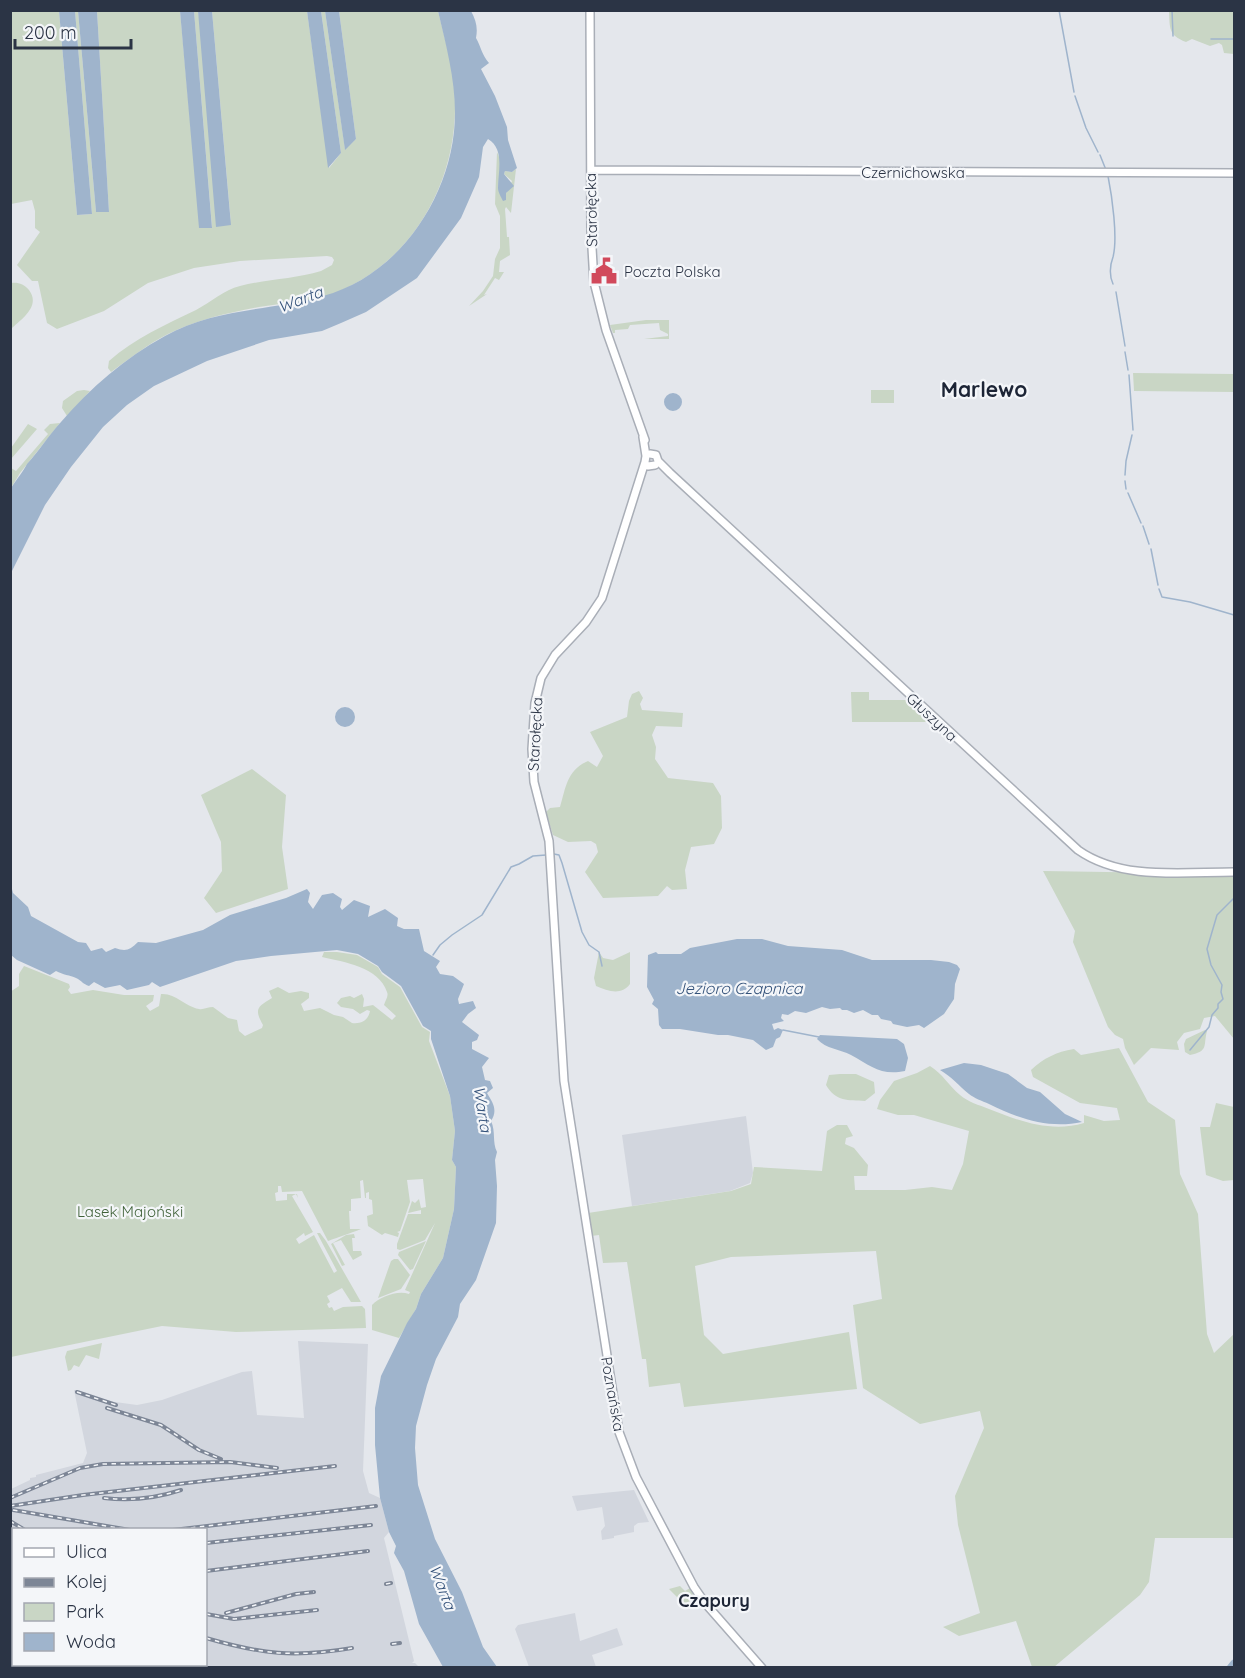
<svg xmlns="http://www.w3.org/2000/svg" width="1245" height="1678" font-family="Quicksand,sans-serif">
	<rect width="100%" height="100%" fill="#e4e7ec"/>
	<path fill="#d2d6de" d="M746 1116 753 1173 750 1183 730 1191 632 1206 622 1135Z
		M298 1341 368 1344 363 1471 369 1493 380 1498 389 1532 384 1538 414 1661 412 1663H415L419 1667H186L187 1665 206 1664V1530H14L13 1602 11 1600V1489L30 1480V1478L36 1477V1475L83 1463 87 1453 74 1390 108 1401 137 1405 162 1400 242 1372 252 1371 257 1415 304 1418Z
		M634 1490 649 1522 638 1523 634 1526V1532L614 1536V1538L602 1540 601 1531 605 1526 602 1507 577 1511 572 1496Z
		M575 1613 580 1641 617 1628 623 1645 592 1655 596 1667H529L515 1629 518 1625Z"/>
	<path fill="#c9d6c5" d="M11 11H59L77 215 92 214 75 11H78L96 212H109L97 11H180L200 228 212 227 194 11H198L231 224 212 11H307L329 168 341 153 321 11H325L345 149 356 139 339 11H438C443 32 450 55 453 77 466 169 417 265 327 296 305 303 282 303 259 307 228 313 196 320 168 334 148 344 129 359 111 372L108 368 109 361C135 338 165 325 196 310 211 302 224 290 240 286 267 279 295 279 321 271L332 265 334 260 332 257 327 256 240 261 194 268 148 283 104 311 57 329 47 323 38 281H32L17 265 40 232 35 228V211L32 200 11 204Z
		M1169 11H1234V54L1224 53 1222 45 1219 43 1210 46 1192 39 1186 42C1168 35 1170 28 1169 11Z
		M497 152 501 162 498 189 506 193 512 181 504 174 505 171 512 172 516 169 511 213 506 207 505 209 507 237H509L510 255 500 261 499 272H504L499 280 495 278 484 295 487 294 469 306 483 291 493 276 495 259 500 248V216L495 204Z
		M11 283C18 282 24 284 29 290 41 306 22 319 11 329Z
		M646 320H669V339H644L668 336V334L660 330 659 323 630 325 628 329 615 330V333H613L610 325Z
		M1133 373 1234 374V392L1134 391Z
		M84 390 90 391 67 416 62 408 63 401 77 391Z
		M871 390H894V403H871Z
		M60 423 20 473 11 488V468L16 471 48 434 44 430 50 424Z
		M28 424 37 429 11 459V448Z
		M639 691 643 698 640 704 642 710 683 713 682 727 656 726 652 735 656 747 655 759 668 778 713 783 721 796 722 828 714 844 691 847 685 870 687 889 672 890 667 886 658 896 603 898 585 872 598 852 596 844 591 841 568 842 553 835 546 812 550 808 560 807C566 787 567 770 588 761L597 767 603 756 590 732 627 717 629 701 632 694Z
		M851 692H869V700H910L936 722H852Z
		M252 769 286 795 282 847 288 889 216 913 204 898 222 871 221 842 201 795Z
		M1043 871 1234 874V1039L1215 1016 1204 1018 1200 1029 1184 1033 1177 1042 1179 1050 1151 1048 1134 1065 1125 1048 1123 1039 1115 1035 1108 1027 1073 942 1075 931Z
		M324 952H337L357 955 378 967 382 974 400 987 422 1027 430 1032 429 1041 450 1096 455 1131 452 1160 456 1167 454 1209 443 1258 421 1294 416 1309 399 1338 372 1330V1305C380 1297 397 1290 409 1294L410 1292 405 1290 435 1223 425 1240 400 1250 397 1249V1244L408 1214H421V1210L408 1213 412 1201 415 1203 419 1199 421 1208 426 1207 423 1179 407 1180 410 1202 400 1231 397 1232 399 1233 398 1237 385 1233 382 1235 368 1226 367 1216 373 1214 372 1200 369 1199V1192L366 1193V1198H365L363 1180 360 1181 361 1198 351 1199V1211H349L350 1229H361C359 1230 331 1240 328 1241L302 1191 282 1192 281 1186H278V1192L275 1193 276 1201 287 1200V1194H297L298 1198 296 1194 292 1196 313 1232 305 1236 304 1233 296 1239 299 1244 314 1235 334 1273 337 1271 317 1233H320L326 1241 361 1302H351L342 1288 327 1296 330 1302 327 1304 329 1308 332 1307 334 1311 343 1307 362 1306 365 1309 366 1328 236 1332 162 1326 11 1357 10 992 19 986V974L24 966 69 984 70 987 68 990 71 994 93 990 124 995H154L153 1001 146 1006 150 1011 159 1006 161 994C176 993 184 1006 199 1009 203 1010 208 1007 213 1007L228 1018 237 1020 239 1031 245 1036 262 1028 263 1025C254 1009 257 1007 272 998L269 991 278 987 289 993 301 991 309 993V998L301 1004 304 1011 320 1008 334 1015 343 1017 352 1023C361 1024 368 1021 370 1011L367 1010 360 1014 353 1009 341 1007 337 1003 341 998 350 996 354 998 362 994 364 999 363 1007 373 1005 392 1020 396 1016 384 1005C385 1001 389 996 387 992 379 967 344 962 322 957Z
		M599 952 603 958 613 960 630 952V984C621 996 608 991 596 986L594 978Z
		M1205 1030 1207 1031C1203 1046 1209 1051 1190 1055L1185 1052 1184 1044 1186 1039Z
		M1119 1048 1148 1102 1175 1120 1180 1174 1198 1214 1207 1334 1214 1353 1234 1334V1538H1155L1149 1582 1140 1595 1054 1667H1032L1016 1621 959 1636 943 1627 980 1613 958 1525 955 1496 984 1428 980 1411 920 1424 863 1388 853 1305 882 1299 876 1251 731 1257 695 1266 704 1335 723 1354 849 1332 857 1389 684 1407 680 1383 649 1387 646 1359H642L627 1262 603 1263 599 1235 591 1236 588 1213 731 1191 751 1184 754 1167 822 1171 827 1131 837 1125H847L853 1136 846 1138 845 1144 854 1148 868 1165 867 1176H854L855 1190H905L932 1187 952 1190 963 1164 969 1131 914 1115H898L877 1109 880 1100 894 1081 917 1073 930 1066C943 1074 949 1086 960 1095 968 1102 979 1105 989 1109 1019 1121 1051 1133 1084 1123V1115L1104 1121 1120 1120 1117 1108 1080 1103 1033 1077 1031 1070C1044 1058 1056 1052 1074 1049L1081 1055Z
		M840 1074H856L874 1082 875 1093 865 1101C848 1100 836 1102 826 1085L829 1075Z
		M1216 1103 1234 1107V1180L1223 1181 1206 1175 1200 1127H1210Z
		M354 1234 355 1238H352L353 1251H361L362 1255 353 1260 341 1240 333 1243 345 1265 342 1266 331 1244 346 1235Z
		M426 1241 413 1269 410 1270 398 1255 399 1252Z
		M394 1259H398L410 1275 401 1289 378 1298 391 1261Z
		M102 1343 99 1359 86 1355 79 1367 74 1365 71 1370 68 1371 65 1357 67 1351Z
		M680 1586 685 1591 690 1588 696 1598 684 1604 669 1589Z
		M11 1607 13 1610 14 1664H151L157 1667H11Z"/>
	<path fill="#9fb4cc" d="M59 11H75L92 214 77 215Z
		M78 11H97L109 212H96Z
		M180 11H194L212 228H199Z
		M198 11H212L231 225 216 227Z
		M307 11H321L341 153 328 168Z
		M325 11H339L356 139 345 150Z
		M438 11H471C476 20 478 28 476 38 481 47 482 55 489 63L481 69 495 96 507 127 508 140 517 168 512 172 505 171 504 174 514 186 506 193V200L503 201C501 197 498 192 498 188 498 172 505 149 488 139L483 147 479 177 461 218 417 278 366 312 341 323 322 331 269 340 207 361 154 386 127 405 103 427 71 467 45 505 11 573V488C15 482 24 470 27 464 39 451 49 435 61 422 91 387 125 358 165 336 214 308 271 311 323 296 401 275 455 192 455 113 455 78 446 45 438 11Z
		M664 402a9 9 0 1 1 18 0a9 9 0 1 1-18 0Z
		M335 717a10 10 0 1 1 20 0a10 10 0 1 1-20 0Z
		M10 881 13 893 28 907 31 916 78 942 86 943 91 951 102 948 106 952 115 948C126 952 130 950 138 942L156 943 203 930 230 915 286 898 307 889 310 893 308 902 313 909 322 895 333 893 342 899 340 907 342 910 354 900 370 906 368 917 385 909 398 918 397 926 404 929H419L424 951 440 961 436 967 440 974 453 976 464 984 458 999 459 1004 473 1001 476 1008 468 1014 462 1022 479 1035 477 1040 472 1042V1049L489 1058 482 1067 485 1080 490 1081 493 1088 487 1093C493 1103 498 1110 491 1121 496 1132 492 1142 497 1152L495 1160 497 1186 496 1223 476 1280 460 1304 458 1317 436 1359 427 1385 416 1426 415 1448 418 1485 435 1539 462 1592 483 1647 497 1667H443L419 1624 404 1571 394 1553 396 1546 389 1532 380 1498 375 1445V1408L381 1376 407 1323 416 1309 421 1294 443 1258 454 1209 456 1167 452 1160 455 1131 450 1096 431 1039V1031L423 1026 401 986 382 972 378 966 358 954 337 950 271 956 236 961 160 987 152 982 149 985 127 990 120 985 105 988 94 982 89 986C83 984 82 981 76 978 70 975 63 975 56 971L50 975 17 960 11 955Z
		M737 939H762L788 946 842 950 872 960H931L949 962 957 965 960 969 955 984 954 999 944 1014 924 1028 919 1025 907 1027 893 1024 891 1021 881 1019 878 1015H872L863 1010 854 1013 847 1010H842L840 1008 830 1009 822 1007 806 1013 795 1011 788 1015 782 1014 781 1018 784 1021 772 1024 774 1030 778 1028 783 1030 780 1037 776 1039 773 1047 766 1050 753 1040 728 1035H718L680 1029H662L659 1025 658 1009 652 1004 654 1000 647 987 648 955 656 952 658 954H681L690 948Z
		M820 1035 897 1039 904 1044 908 1058 905 1071C881 1076 871 1066 851 1055 840 1049 826 1049 817 1039Z
		M964 1063 981 1065 1008 1074 1027 1088 1040 1092 1065 1114 1082 1122C1049 1129 1019 1119 989 1104 982 1101 974 1098 969 1094 958 1085 952 1077 940 1070Z"/>
	<g fill="none" stroke-linecap="round" stroke-linejoin="round">
		<path stroke="#9fb4cc" stroke-width="1.5" d="M1059 10 1074 92
			M1172 10 1173 36
			M1211 39H1234
			M1075 96 1086 128 1098 152
			M1100 155 1106 170
			M1108 176C1112 196 1118 238 1113 257 1110 265 1109 276 1113 284
			M1116 292 1125 346
			M1125 352 1128 370
			M1129 375 1133 430
			M1125 475 1126 461 1132 435
			M1125 481 1126 489
			M1128 493 1141 523
			M1143 526 1149 544
			M1151 549 1158 585
			M1159 589 1162 597 1190 602 1234 615
			M554 854 559 855 562 863 582 932 589 945 599 952 602 966
			M433 955 440 945 452 935 482 915 511 867 519 864 533 856 546 855
			M783 1030 819 1037
			M1190 1050 1209 1027 1212 1015 1218 1008V1004L1223 999 1221 992 1222 985 1211 965 1207 949 1217 915 1234 898"/>
		<path stroke="#9fb4cc" stroke-width="7" d="M1230 1668 1234 1663"/>
		<g stroke="#a9aeb7" stroke-width="10">
			<path id="secondary" d="M590 10 591 231 594 282 606 330 645 440
				M591 170 1234 173
				M643 437 646 456 645 462 602 598 586 622 555 655 541 678 535 703 532 749 534 782 549 841 564 1081 619 1432 636 1477 694 1587 705 1603 762 1668
				M650 454 656 455 658 461 670 473 1078 850C1122 881 1183 872 1234 872
				M648 466 655 465"/>
		</g>
		<use href="#secondary" stroke="#fff" stroke-width="7"/>
		<g stroke="#7d8696" stroke-width="4">
			<path id="rail" d="M77 1392 116 1405
				M107 1408 161 1425 199 1450 221 1459
				M10 1498 80 1468 103 1464 230 1462 277 1468
				M104 1498C129 1501 157 1498 181 1490
				M10 1506 83 1495 335 1466
				M13 1510 130 1530
				M10 1521 25 1530
				M173 1530 376 1506
				M206 1543 371 1525
				M206 1571 368 1551
				M386 1584 391 1583
				M226 1613 296 1594 314 1592
				M206 1614 234 1619 317 1610
				M206 1638C261 1654 294 1658 352 1648
				M392 1644 400 1643"/>
		</g>
		<use href="#rail" stroke="#f4f6f9" stroke-width="1.5" stroke-dasharray="4.5" stroke-linecap="butt"/>
	</g>
	<defs>
		<g id="civic-bare" transform="scale(2.07)"><path d="M-.6-6.5H3V-4.5H.6V-3L4-1V1h2V6H-6V1h2V-1L-.6-3ZM-1.2 2.5V6h2.4V2.5Z" fill="#d1495b" stroke="#f4f6f9" stroke-width="2.5" paint-order="stroke"/></g>
	</defs>
	<g fill-rule="evenodd">
		<use href="#civic-bare" x="604" y="271"/>
	</g>
	<g text-anchor="middle" dominant-baseline="central" stroke-width="4.5" stroke-linejoin="round" paint-order="stroke">
		<g font-size="15" fill="#2b3445" stroke="#f4f6f9">
			<text x="913" y="172">Czernichowska</text>
			<text transform="translate(591 210) rotate(-91)">Starołęcka</text>
			<text transform="translate(932 717) rotate(43)">Głuszyna</text>
			<text transform="translate(535 734) rotate(-87)">Starołęcka</text>
			<text transform="translate(613 1394) rotate(80)">Poznańska</text>
		</g>
		<g font-size="15" fill="#2b3445" stroke="#f4f6f9" text-anchor="start">
			<text x="624" y="271">Poczta Polska</text>
		</g>
		<g font-size="15" fill="#3f6138" stroke="#f4f6f9">
			<text x="130" y="1211">Lasek Majoński</text>
		</g>
		<g font-size="16" font-style="italic" fill="#34527a" stroke="#f4f6f9">
			<text transform="translate(300 299) rotate(-21)">Warta</text>
			<text x="739" y="988">Jezioro Czapnica</text>
			<text transform="translate(483 1109) rotate(81)">Warta</text>
			<text transform="translate(443 1587) rotate(69)">Warta</text>
		</g>
		<g font-size="18" font-weight="bold" fill="#1d2536" stroke="#f4f6f9">
			<text x="714" y="1600">Czapury</text>
		</g>
		<g font-size="21" font-weight="bold" fill="#1d2536" stroke="#f4f6f9">
			<text x="984" y="389">Marlewo</text>
		</g>
	</g>
	<rect width="1245" height="1678" fill="none" stroke="#2b3445" stroke-width="24"/>
	<rect x="12" y="1528" width="195" height="138" fill="#f4f6f9" stroke="#a4a8b1" stroke-width="1.5"/>
	<rect x="24" y="1548" width="30" height="9" fill="#ffffff" stroke="#a4a8b1" stroke-width="1.5"/>
	<text x="66" y="1558" font-size="18" fill="#2b3445">Ulica</text>
	<rect x="24" y="1578" width="30" height="9" fill="#7d8696" stroke="#a4a8b1" stroke-width="1.5"/>
	<text x="66" y="1588" font-size="18" fill="#2b3445">Kolej</text>
	<rect x="24" y="1603" width="30" height="18" fill="#c9d6c5" stroke="#a4a8b1" stroke-width="1.5"/>
	<text x="66" y="1618" font-size="18" fill="#2b3445">Park</text>
	<rect x="24" y="1633" width="30" height="18" fill="#9fb4cc" stroke="#a4a8b1" stroke-width="1.5"/>
	<text x="66" y="1648" font-size="18" fill="#2b3445">Woda</text>
	<path d="M15 39v9h116v-9" fill="none" stroke="#2b3445" stroke-width="3"/>
	<text x="24" y="39" font-size="18" fill="#2b3445" stroke="#f4f6f9" stroke-width="4.5" paint-order="stroke">200 m</text>
</svg>
